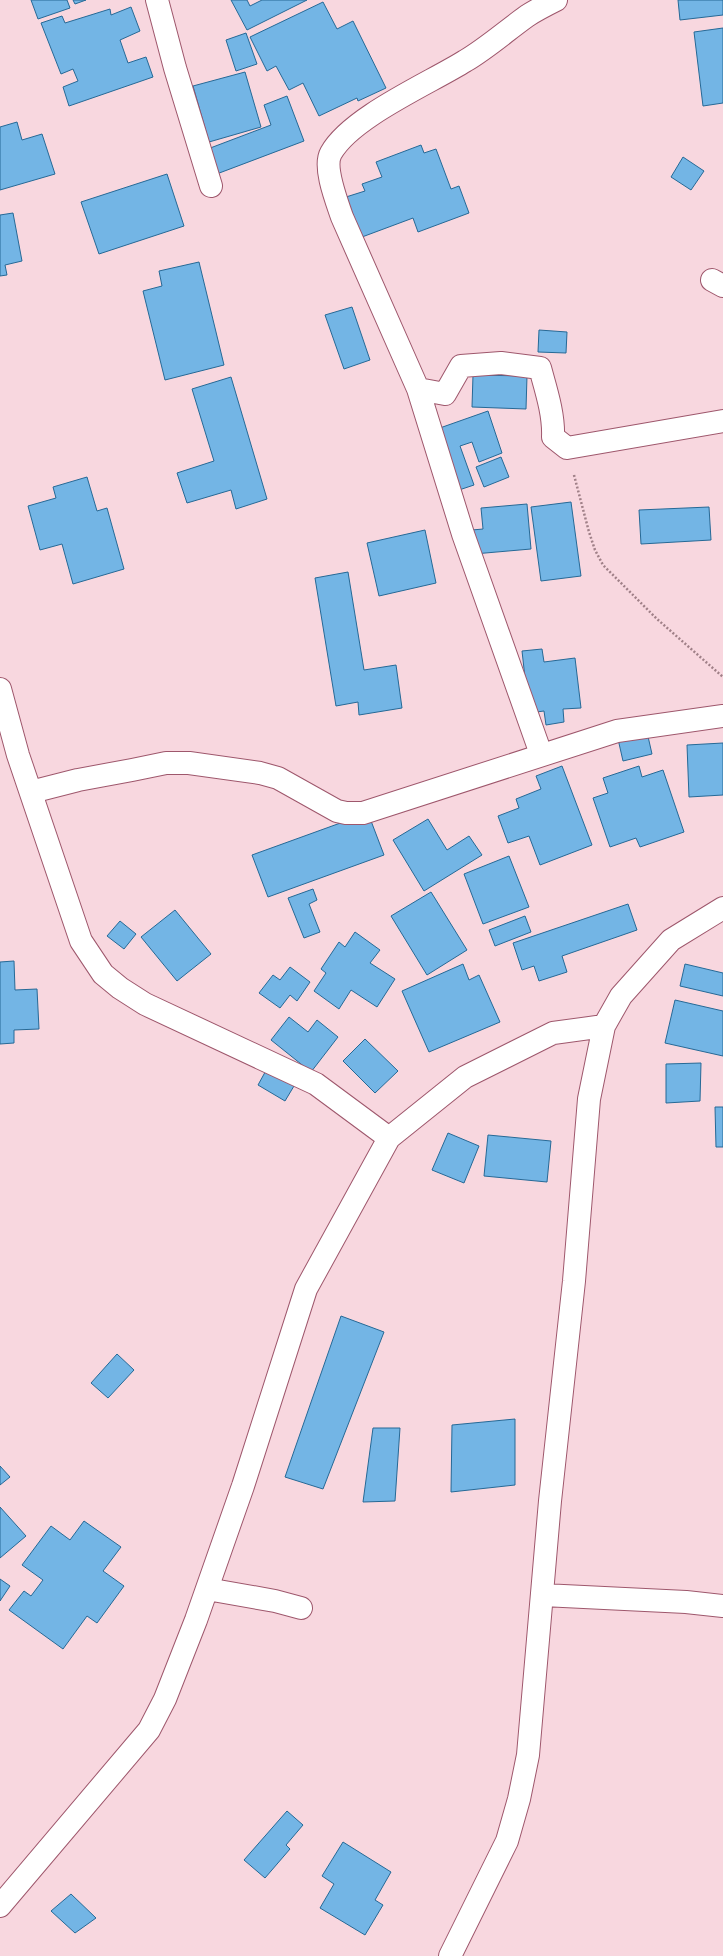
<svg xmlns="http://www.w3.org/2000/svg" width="723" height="1956" font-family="'Golos Text',sans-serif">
	<rect width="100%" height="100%" fill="#f8d7df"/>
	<path fill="#73b5e5" stroke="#266996" d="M31 0H67L70 8 38 19Z
		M73 0H86L75 4Z
		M231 0H247L250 6 262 0H307L247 30Z
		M678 0H723V15L680 20Z
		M323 2 337 29 353 21 386 88 358 101 357 98 319 116 303 83 289 90 276 66 267 71 250 37Z
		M131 7 140 31 120 40 128 63 146 57 153 77 69 106 63 87 78 81 73 69 61 74 41 23 62 16 65 23 110 9 111 15Z
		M723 28V103L703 106 694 32Z
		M246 33 257 64 236 71 226 40Z
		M245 72 261 127 209 142 193 86Z
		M287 96 304 141 214 175 205 150 271 125 264 105Z
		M17 122 22 140 42 134 55 174 0 190V127Z
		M421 145 424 153 436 149 451 189 459 186 469 213 418 232 413 218 362 237 346 197 365 191 362 184 382 177 376 162Z
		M683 157 704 171 691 190 671 177Z
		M167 174 184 226 99 254 81 202Z
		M13 213 22 261 5 265 7 275 0 276V215Z
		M199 262 224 365 165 380 143 291 162 286 159 271Z
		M352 307 370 360 344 369 325 315Z
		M539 330 567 332 566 353 538 352Z
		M473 375 527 376 526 409 472 407Z
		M231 377 267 499 236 509 231 490 187 503 177 473 214 461 192 389Z
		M488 411 502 453 479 462 472 442 460 446 474 485 459 490 437 429Z
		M501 457 509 477 484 487 476 467Z
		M87 477 97 511 107 508 124 569 73 584 62 544 40 550 28 506 56 498 53 487Z
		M571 502 581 576 541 581 531 507Z
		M527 504 531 549 474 554 472 530 483 529 481 508Z
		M709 507 711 540 641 544 639 510Z
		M425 530 436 583 379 596 367 543Z
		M348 572 364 670 396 665 402 708 359 715 358 702 336 706 315 578Z
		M542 649 544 662 575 658 581 708 563 709 564 722 546 725 544 711 529 713 522 651Z
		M647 732 652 754 623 761 618 739Z
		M723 743V795L689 797 687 745Z
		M562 766 592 845 540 865 529 836 508 843 498 816 519 808 516 799 541 789 536 776Z
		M639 766 642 777 663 770 684 832 640 847 636 838 610 847 593 798 608 793 603 778Z
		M368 813 384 855 268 897 252 855Z
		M428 819 447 850 469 836 482 855 424 891 393 840Z
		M509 856 529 907 483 924 464 874Z
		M313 889 317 900 309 904 320 932 304 938 288 898Z
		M431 892 467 950 427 975 391 916Z
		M628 904 637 930 562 956 567 972 539 981 534 966 522 970 513 943Z
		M175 910 211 954 177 981 141 937Z
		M525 916 531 932 495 946 489 930Z
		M120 921 136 934 124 949 107 936Z
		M355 932 380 950 370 963 395 979 377 1007 351 990 339 1009 314 991 326 973 321 969 339 942 345 947Z
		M14 961 15 990 37 989 39 1029 14 1030V1043L0 1044V962Z
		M463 964 469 980 479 975 500 1022 429 1052 402 991Z
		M685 964 723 973V996L680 986Z
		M290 967 310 982 297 1001 290 995 280 1008 259 993 273 975 280 980Z
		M675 1000 723 1011V1056L665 1043Z
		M289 1017 308 1032 317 1020 338 1037 311 1072 271 1040Z
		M365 1039 398 1071 375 1093 343 1061Z
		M701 1063 700 1101 666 1103V1064Z
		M269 1065 297 1081 285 1101 258 1085Z
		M715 1107H723V1147H716Z
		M448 1133 479 1146 464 1183 432 1170Z
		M488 1135 551 1141 547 1182 484 1176Z
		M341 1316 384 1332 323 1489 285 1477Z
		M117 1354 134 1370 108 1398 91 1383Z
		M515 1419V1485L451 1492 452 1425Z
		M373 1428H400L395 1501 363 1502Z
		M0 1466 10 1477 0 1485Z
		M0 1507 26 1536 0 1558Z
		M84 1521 121 1547 103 1571 124 1586 97 1623 87 1616 63 1649 9 1610 24 1591 31 1596 43 1580 22 1565 51 1526 70 1540Z
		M0 1579 10 1586 0 1601Z
		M287 1811 303 1825 286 1845 290 1849 265 1878 244 1860Z
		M343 1842 391 1872 375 1900 383 1905 365 1935 320 1908 334 1884 322 1876Z
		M71 1894 96 1918 75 1933 51 1911Z"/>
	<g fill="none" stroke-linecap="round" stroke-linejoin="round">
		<g stroke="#9e576c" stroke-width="24">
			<path id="minor" d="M157 0 175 68 211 186
				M556 0C546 5 536 10 527 16 506 31 487 48 465 61 430 83 351 117 331 153 323 167 337 202 342 217L418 389 445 394 461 366 501 363 540 368C546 390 554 414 553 437L567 448 723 421
				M712 280 723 286
				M418 389 463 534 541 754
				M0 689 18 755 81 941 103 974 120 988 145 1004 316 1084 389 1138
				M31 792 78 780 132 770 166 763H189L260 773 278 778 337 811 346 813H363L617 731 723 716
				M207 1589 275 1601 301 1608
				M543 1595 686 1602 723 1606
				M0 1906 149 1730 165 1699 196 1620 243 1486 306 1289 389 1138 465 1077 553 1033 604 1026
				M450 1956 507 1841 519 1799 528 1755 550 1501 574 1281 589 1099 604 1026 621 996 671 940 723 908"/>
		</g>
		<path stroke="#a08088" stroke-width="2.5" stroke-dasharray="2 2" stroke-linecap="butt" d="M574 475 589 532 595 550 603 565 657 619 723 677"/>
		<use href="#minor" stroke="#fff" stroke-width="22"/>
	</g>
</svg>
